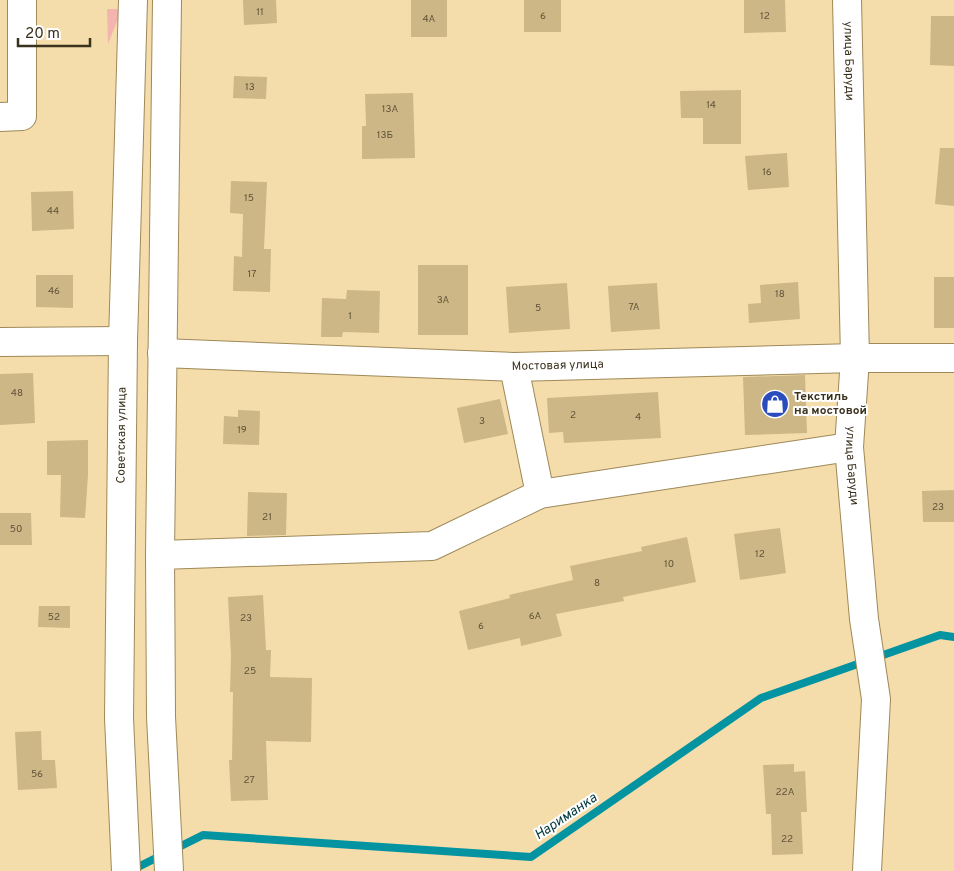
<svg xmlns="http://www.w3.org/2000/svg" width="954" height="871" font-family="Overpass,sans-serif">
	<rect width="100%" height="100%" fill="#f4ddab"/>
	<path fill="#f3b5ae" d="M107 9H122L108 44Z"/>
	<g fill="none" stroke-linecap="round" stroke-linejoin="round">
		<path stroke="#0494a1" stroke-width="8" d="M173 850 203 835 531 857 761 698 940 635 954 637
			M132 870 162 855"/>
	</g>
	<path fill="#cdb786" d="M243 0H276L277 23 244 25Z
		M411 0H447V37H411Z
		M524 0H561V32H524Z
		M744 0H785L786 32 744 33Z
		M931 16H954V66L930 65Z
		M234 76 267 77 266 99 233 98Z
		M741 90V144H703V118H681L680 91Z
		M413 93 415 158 362 159V126H366L365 94Z
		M940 148H954V206L935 204Z
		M787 153 789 187 748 190 745 156Z
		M231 181 267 182 264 249H271L270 292 233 291 234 256 242 257 243 214 230 213Z
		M73 191 74 229 32 231 31 192Z
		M418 265H468V335H418Z
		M36 275H73V308L36 307Z
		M934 277H954V328H934Z
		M798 282 800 319 749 323 748 304 761 303 760 285Z
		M567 283 570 329 509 333 506 287Z
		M657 283 660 329 611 332 608 286Z
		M347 290 380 291 379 333 343 332 342 337H321L322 298 346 299Z
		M33 373 35 423 0 425V374Z
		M805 375 807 433 745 435 743 377Z
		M658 392 661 438 564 443 563 432 549 433 547 398Z
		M500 399 508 434 464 443 457 408Z
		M238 410 260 411 259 445 223 444 224 416 238 417Z
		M88 440V475L85 518 60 517 61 475H47V441Z
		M954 490V522H923L922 491Z
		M248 492 287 493 286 535 247 536Z
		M0 513H31L32 545H0Z
		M780 528 786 573 740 580 734 534Z
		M687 537 696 582 623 597 624 601 556 614 562 636 521 646 520 638 468 650 459 611 510 598 509 595 573 580 570 566 642 551 641 547Z
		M263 595 266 650H271L270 677 312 678 311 742 266 741 268 800 231 801 229 760H232L233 692H230L231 656 228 597Z
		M39 606H70V628L38 627Z
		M41 731 42 760H55L57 788 18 790 15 732Z
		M794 764V772L805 771 807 812H801L803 854 772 855 771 814H766L763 765Z"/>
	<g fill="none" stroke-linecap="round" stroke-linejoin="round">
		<g stroke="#9e8959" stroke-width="30">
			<g id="minor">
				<path id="s1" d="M847 0 855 358 849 447 864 619 876 699 867 871"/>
				<path d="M0 117 22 116V0"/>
				<path d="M0 342 123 341"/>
				<path id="s2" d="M162 353 514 367 855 358H954"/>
				<path d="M514 367 540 494"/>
				<path d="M160 555 432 546 540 494 849 447"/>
			</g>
		</g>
		<g stroke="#9e8959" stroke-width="30">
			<g id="major">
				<path d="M167 0 160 555 161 717 169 871"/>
				<path id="s3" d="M126 871 119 718 123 341 133 0"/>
			</g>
		</g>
		<use href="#minor" stroke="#fff" stroke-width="28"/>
		<use href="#major" stroke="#fff" stroke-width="28"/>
	</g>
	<defs>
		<g id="shop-disc" transform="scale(1.4375)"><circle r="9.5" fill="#2a4cbc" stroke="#fff"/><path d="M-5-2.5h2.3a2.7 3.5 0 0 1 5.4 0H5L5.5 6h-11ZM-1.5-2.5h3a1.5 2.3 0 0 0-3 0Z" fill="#fff"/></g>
	</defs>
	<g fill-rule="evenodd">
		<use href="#shop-disc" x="775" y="404"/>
	</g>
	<g text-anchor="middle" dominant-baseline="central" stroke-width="4" stroke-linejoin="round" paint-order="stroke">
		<g font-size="10" fill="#605338">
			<text x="260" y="12">11</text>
			<text x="543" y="16">6</text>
			<text x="765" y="16">12</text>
			<text x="429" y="19">4А</text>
			<text x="250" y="87">13</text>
			<text x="711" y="105">14</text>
			<text x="390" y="109">13А</text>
			<text x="385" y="135">13Б</text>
			<text x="767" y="172">16</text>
			<text x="249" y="198">15</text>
			<text x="53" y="211">44</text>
			<text x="252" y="274">17</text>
			<text x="54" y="291">46</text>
			<text x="780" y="294">18</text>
			<text x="443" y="300">3А</text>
			<text x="634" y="307">7А</text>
			<text x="538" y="308">5</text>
			<text x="350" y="316">1</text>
			<text x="17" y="393">48</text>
			<text x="573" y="415">2</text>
			<text x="638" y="417">4</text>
			<text x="482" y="421">3</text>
			<text x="242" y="430">19</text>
			<text x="938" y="507">23</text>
			<text x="267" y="517">21</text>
			<text x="16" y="529">50</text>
			<text x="760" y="554">12</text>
			<text x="669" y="564">10</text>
			<text x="597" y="583">8</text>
			<text x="535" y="616">6А</text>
			<text x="54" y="617">52</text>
			<text x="246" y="618">23</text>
			<text x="481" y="626">6</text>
			<text x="250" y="671">25</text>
			<text x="37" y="774">56</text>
			<text x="249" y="780">27</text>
			<text x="785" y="792">22А</text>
			<text x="787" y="839">22</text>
		</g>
		<g font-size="12" fill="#3b321e" stroke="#fff">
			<text stroke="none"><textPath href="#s1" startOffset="61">улица Баруди</textPath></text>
			<text stroke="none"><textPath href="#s2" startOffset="396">Мостовая улица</textPath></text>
			<text stroke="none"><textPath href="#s3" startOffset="436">Советская улица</textPath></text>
			<text stroke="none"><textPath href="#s1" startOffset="466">улица Баруди</textPath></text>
		</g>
		<g font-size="12" font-weight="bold" fill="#3b321e" stroke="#fff" text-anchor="start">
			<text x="794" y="397">Текстиль<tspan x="794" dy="14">на мостовой</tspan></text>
		</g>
		<g font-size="14" font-style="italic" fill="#01393f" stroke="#fff">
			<text transform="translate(566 817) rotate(-34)">Нариманка</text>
		</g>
	</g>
	<path d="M18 38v8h72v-8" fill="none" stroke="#3b321e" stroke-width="2.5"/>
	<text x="25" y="38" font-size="15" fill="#3b321e" stroke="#ffffff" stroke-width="4" paint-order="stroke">20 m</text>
</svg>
